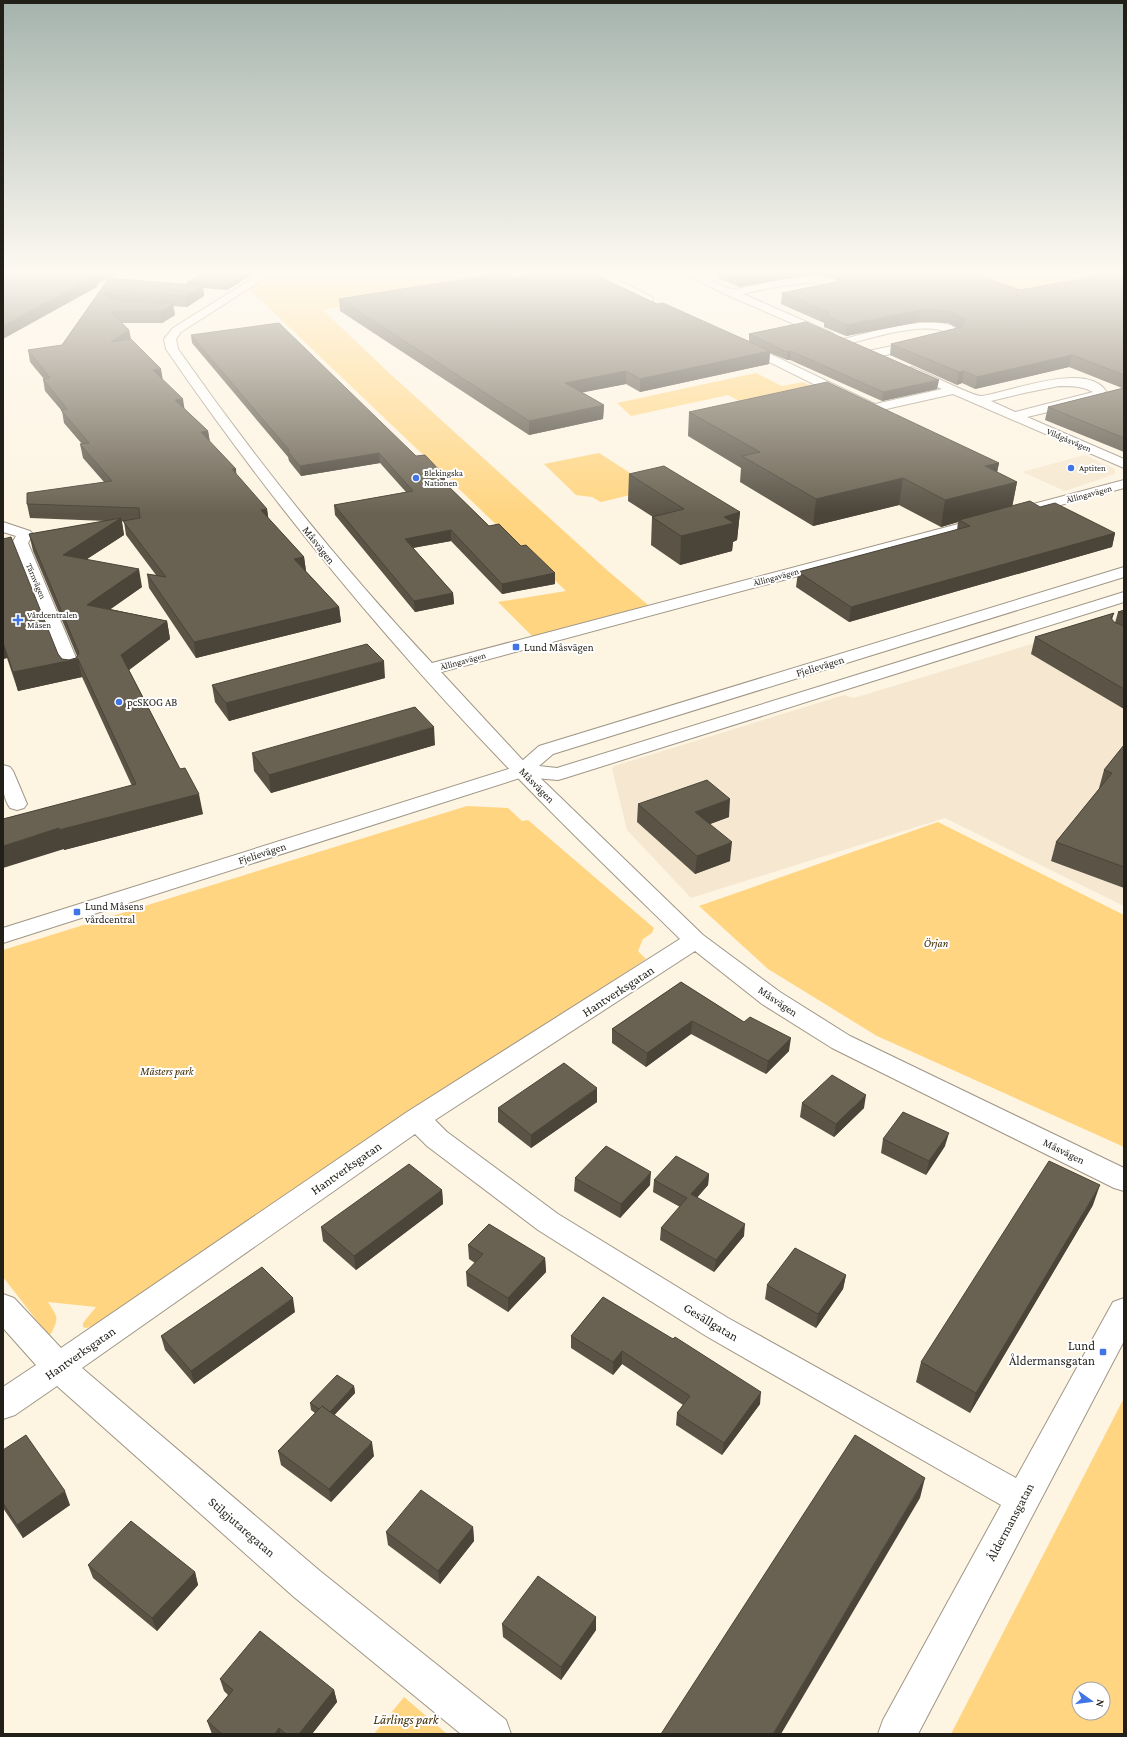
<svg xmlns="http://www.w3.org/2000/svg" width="1127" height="1737" font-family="'Crimson Pro',serif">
	<rect width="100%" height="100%" fill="#fdf4e2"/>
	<path fill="#f6e8d0" d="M1085 455 1115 469V474L1065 491 1022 472Z
		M1124 616V906L945 818 691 898 627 830 612 769 614 766 844 695 854 698Z"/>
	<path fill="#ffd582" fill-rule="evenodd" d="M271 271H480L495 281 323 310 387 371 608 571 654 610 537 641 498 602 566 591 246 286Z
		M953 271H1124V334Z
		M756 373 782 386 803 382 838 399 764 414 728 395 631 416 617 403Z
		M599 453 655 489 601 502 592 497 576 495 544 464Z
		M467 806 508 808 522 821 528 820 654 928 652 933 643 939 638 951 646 959 358 1149 93 1326 86 1328 83 1327V1323L96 1307 48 1302C57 1317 60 1316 51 1334L48 1335 3 1277V950Z
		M938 822 1124 915V1147L877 1036 768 969 699 906Z
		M1124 1398V1734H951ZM1079 1689H1103V1713H1079Z
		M404 1697 447 1734H374Z"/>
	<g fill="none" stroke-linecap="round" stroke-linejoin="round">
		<g stroke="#9f9686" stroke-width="2">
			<path id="minor" d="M264 271H276L181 332 176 339 178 349C255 459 340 565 432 663L981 518H991L994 521 991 524 441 672 529 767 703 935 780 992 850 1036 1124 1168V1191L1114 1188 832 1048 762 1004 695 951 435 1120 447 1132 558 1214 728 1318 1016 1478 1113 1302 1124 1298V1341L918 1734H878L883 1720 1001 1505 706 1336 538 1230 427 1146 415 1134 82 1368 320 1571 506 1720 511 1734H461L294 1597 57 1386 15 1415 3 1419V1387L36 1365 3 1328V1294L14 1298 61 1348 407 1112 680 939C625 885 569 831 515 775 387 643 270 501 166 349L164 339 173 328Z
				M613 271H630L629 273 618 276 616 279 652 297 653 299 652 301H644L606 282 605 280 610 272Z
				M678 271C683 271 689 270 693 272 703 275 726 290 735 289 759 286 825 264 842 286 835 294 823 294 813 296L808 293 809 291 829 286C814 277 761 290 743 294L832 333 834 335 832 337H824L727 295Z
				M935 322 951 325 960 331 961 336 959 338 950 341 872 358 868 357 866 354 868 351 950 334C926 319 870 339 844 345L838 342 840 340C871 332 902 323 935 322Z
				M743 341 875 404 942 389 907 374 905 371 911 367C925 371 973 397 982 396 1010 392 1086 361 1106 391L1103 397 1099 400 1027 417 1124 459V468L953 394 873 412 868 411 739 347 737 345ZM1059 386C1072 386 1082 386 1093 392L1015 412 991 401 1024 393Z
				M1124 480V488L1027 514 1022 513 1020 510 1022 507Z
				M3 522 30 531 33 534 28 543 82 672 79 676 73 677 67 676 64 672 12 543 16 536 3 532Z
				M3 765 10 767 13 771 27 804 24 808 17 810 10 808C1 795 3 780 3 765Z"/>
		</g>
		<g stroke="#9f9686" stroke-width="2">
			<path id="major" d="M1124 567V577L553 754 539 766 557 768 1124 592V602L565 778 558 780 523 777 3 943V928L515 767 539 746Z"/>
		</g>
		<use href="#minor" fill="#fff" fill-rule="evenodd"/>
		<use href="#major" fill="#fff" fill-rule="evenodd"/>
	</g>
	<path fill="#5a5346" d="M258 271 227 290 203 288 204 296 187 307 173 306 175 315 162 323H122L129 330 131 339 163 380 185 409 208 431 210 442 236 469V475L267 509 268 518 304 557 306 571 339 607 341 622 196 658 149 588 147 574 156 575 126 535 124 522 122 521 124 535 87 559 142 587 110 609 167 621 170 639 129 670 203 814 64 850V849L3 819 132 786 82 677 18 691 7 658 3 659V539L58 654 62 659 69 660 76 658 77 656 33 551 29 534 106 521 30 518 27 504 104 482 83 458 80 444H82L64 423 62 411 45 391 43 379H44L30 362 28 350 62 345 109 278 187 284V282Z
		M718 271H967L1020 290 1124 271V452L1045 420 1048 407 1122 388 1069 367 975 389 962 383 957 385 890 355 891 344 957 328 948 323 919 322 846 336 824 327V323L781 304 782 293 836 282 838 281 834 278 822 275H807L739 287 718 278Z
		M514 278 657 304 749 341V334L937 389 882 401 790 360H787L770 353 769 364 640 392 626 384 582 392 604 405 603 419 529 435 340 311 339 299Z
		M191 335 416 456 445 483 489 526 521 546 555 573V584L502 594 451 541 413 548 453 593 454 604 415 612 335 515 334 505 406 492 380 463 301 476 289 461 288 457 192 343Z
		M689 412 999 463 997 472 1017 482 1012 506 1040 507 1115 533 1112 547 849 622 796 587 798 572 957 530 958 522 941 527 899 505 813 526 740 482 741 468 688 436Z
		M629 474 740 512 737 540 733 542 732 551 680 565 651 545 652 517H653L628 501Z
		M1124 610V709L1031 654 1035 637 1114 613 1112 620 1115 623 1118 612Z
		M385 678 229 721 215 702 212 685Z
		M435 745 271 793 254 771 252 753Z
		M1124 745V888L1051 861 1056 842 1100 788H1099L1104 770Z
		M638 804 729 817 710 824 730 861 695 874 637 822Z
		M681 982 789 1051 766 1074 691 1034 646 1067 612 1043V1029Z
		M597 1102 531 1148 498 1122V1108Z
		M802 1103 864 1108 834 1137 800 1117Z
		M883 1139 945 1146 926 1175 881 1153Z
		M709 1174 708 1185 697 1197 744 1236 714 1272 660 1240 661 1228 680 1207 653 1192 654 1180Z
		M575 1178 650 1185 620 1218 574 1191Z
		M442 1190 443 1204 356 1270 323 1241 321 1227Z
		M1093 1205 970 1413 916 1382 921 1362Z
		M468 1245 545 1258 546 1272 508 1312 467 1286 466 1272 475 1263 469 1259Z
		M846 1275 843 1289 816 1328 765 1299 767 1285Z
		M603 1297 760 1404 722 1455 676 1425 677 1413 683 1405 622 1364 613 1375 571 1348V1336Z
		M295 1312 194 1384 165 1350 161 1336Z
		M354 1386 355 1393 334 1415 374 1456 331 1502 281 1465 278 1451 315 1413 311 1410 310 1403Z
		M3 1450 70 1505 23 1538 3 1508Z
		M473 1527 474 1541 440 1584 388 1545 386 1532Z
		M88 1565 195 1572 198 1585 157 1631 93 1578Z
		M596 1617V1630L561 1680 503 1637 502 1624Z
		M220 1679 334 1690 337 1702 312 1734H212L207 1721 228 1695 224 1691Z"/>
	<path fill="#4a4439" d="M99 271H122L97 284V287L3 339V326Z
		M251 271H258L227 290 226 286Z
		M768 271H807V275L739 287 740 276Z
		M203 286 204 296 187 307 185 296Z
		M110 290 112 301 104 295V293Z
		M173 304 175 315 162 323 160 312Z
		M920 310 919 322 846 336 847 325Z
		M129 330 131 342H111Z
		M770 351 769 364 640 392V379Z
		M791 351 790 360H787V352Z
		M1072 355 1069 367 975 389 977 377Z
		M161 369 163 381 153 370Z
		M626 371V384L565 396V383Z
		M964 371 962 383 957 385 959 372Z
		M939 380 937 389 882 401 883 392Z
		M183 399 185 412 175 400Z
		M604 405 603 419 529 435V421Z
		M208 431 210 444 201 432Z
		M379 453 380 463 301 476 300 466Z
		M999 463 994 487 1017 482 1012 508 959 520 958 522 941 527 945 500 985 466Z
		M232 469H236L237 482Z
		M445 476V485L439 477Z
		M903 478 899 505 813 526 816 499Z
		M267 509 269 523 261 510Z
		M740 512 737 540 733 542 732 551 680 565 681 536 724 517Z
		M121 518 124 535 67 572 63 555Z
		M451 530V541L406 549 405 539Z
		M1115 533 1112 547 849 622 851 607Z
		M304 557 306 571 294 559Z
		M139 569 142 587 91 623 87 605Z
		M555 573V584L502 594V584Z
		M453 593 454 604 415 612 414 601Z
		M339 607 341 622 196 658 194 642Z
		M167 621 170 639 125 673 121 655Z
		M3 644 7 658 3 659Z
		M78 659 82 677 18 691 13 672Z
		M384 661 385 678 229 721 226 703Z
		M434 727 435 745 271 793 269 775Z
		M199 794 203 814 64 850 59 830Z
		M730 799 729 817 694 830 695 812Z
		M59 828 64 849 3 868V846Z
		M732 842 730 861 695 874 697 856Z
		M692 1021 691 1034 646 1067 647 1053Z
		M791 1038 789 1051 766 1074 768 1061Z
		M597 1088V1102L531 1148V1135Z
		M866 1095 864 1108 834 1137 836 1124Z
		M949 1133 945 1146 926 1175 929 1161Z
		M651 1172 650 1185 620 1218 621 1204Z
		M709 1174 708 1185 690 1206 691 1194Z
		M1100 1185 1093 1205 970 1413 976 1393Z
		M442 1190 443 1204 356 1270 354 1256Z
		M745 1224 744 1236 714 1272 716 1260Z
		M545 1258 546 1272 508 1312V1298Z
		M846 1275 843 1289 816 1328 818 1314Z
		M293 1298 295 1312 194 1384 191 1371Z
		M622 1351V1364L613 1375V1362Z
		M354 1386 355 1393 328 1422 327 1415Z
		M761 1392 760 1404 722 1455 724 1443Z
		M372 1442 374 1456 331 1502 329 1489Z
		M925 1478 920 1498 781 1734H773Z
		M65 1491 70 1505 23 1538 17 1525Z
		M473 1527 474 1541 440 1584 438 1571Z
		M195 1572 198 1585 157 1631 152 1618Z
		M596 1617V1630L561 1680V1667Z
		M334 1690 337 1702 312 1734H299Z
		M279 1728 281 1734H275Z"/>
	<path fill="#696151" stroke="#4a4439" d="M3 271H99L90 275 95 276 3 326Z
		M207 271H251L226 286 187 282Z
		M559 271H587L657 304 663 303 770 351 640 379 626 371 565 383 604 405 529 421 339 299 504 273 514 278Z
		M728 271H768L740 276Z
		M839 271H967L1020 290 1124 271V375L1072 355 977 377 964 371 959 372 891 344 962 327 965 320 949 311 920 310 847 325 825 315 830 314 826 313 828 312 782 293 836 282 845 275Z
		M109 278 203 286 185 296 110 290 104 293V295L110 299 173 304 160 312H111L129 330 111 342 131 339 161 369 153 370 183 399 175 400 208 431 201 432 236 469H232L267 509 261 510 304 557 294 559 339 607 194 642 147 574 166 577 123 521 140 518 139 508 27 504V493L112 481 80 444 89 443 61 410 67 409 43 379 50 378 28 350 62 345Z
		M806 322 939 380 883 392 791 351 787 352 749 334Z
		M279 323 416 456 425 455 445 476 439 477 489 526 499 524 521 546 526 545 555 573 502 584 451 530 405 539 453 593 414 601 334 505 413 491 379 453 300 466 288 452 289 450 191 335Z
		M827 382 999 463 985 466 1017 482 945 500 903 478 816 499 742 456 760 452 689 412Z
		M1124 388V438L1048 407Z
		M664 466 740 512 724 517 734 523 681 536 652 517 684 509 629 474Z
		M1030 501 1040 507 1055 503 1115 533 851 607 798 572 970 526 959 520Z
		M121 518 63 555 139 569 87 605 167 621 121 655 180 769 185 768 199 794 59 830V828L3 846V819L136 784 78 659 13 672 3 643V539L11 537 58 654 62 659 69 660 76 658 79 653 29 534Z
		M1124 610V613L1118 612Z
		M1114 613 1111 618 1114 622 1124 626V689L1035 637Z
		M367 644 384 661 226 703 212 685Z
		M415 707 434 727 269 775 252 753Z
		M1124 745V867L1056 842 1112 773 1104 770Z
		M707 780 730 799 695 812 732 842 697 856 638 804Z
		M681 982 744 1022 750 1017 791 1038 768 1061 692 1021 647 1053 612 1029Z
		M564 1063 597 1088 531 1135 498 1108Z
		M832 1075 866 1095 836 1124 802 1103Z
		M903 1112 949 1133 929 1161 883 1139Z
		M606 1146 651 1172 621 1204 575 1178Z
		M676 1156 709 1174 691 1194 745 1224 716 1260 661 1228 687 1198 654 1180Z
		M1049 1161 1100 1185 976 1393 921 1362Z
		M409 1164 442 1190 354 1256 321 1227Z
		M489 1224 545 1258 508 1298 466 1272 483 1254 468 1245Z
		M795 1248 846 1275 818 1314 767 1285Z
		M262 1267 293 1298 191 1371 161 1336Z
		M603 1297 673 1339 675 1337 761 1392 724 1443 677 1413 690 1396 622 1351 613 1362 571 1336Z
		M337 1375 354 1386 330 1412 322 1406 319 1409 310 1403Z
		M322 1406 372 1442 329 1489 278 1451Z
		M26 1435 65 1491 17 1525 3 1503V1450Z
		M855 1435 925 1478 773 1734H661Z
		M421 1490 473 1527 438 1571 386 1532Z
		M131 1521 195 1572 152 1618 88 1565Z
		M538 1576 596 1617 561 1667 502 1624Z
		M260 1631 334 1690 299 1734H286L279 1728 275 1734H222L207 1721 233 1690 220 1679Z"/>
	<linearGradient id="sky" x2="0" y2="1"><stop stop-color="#a4b3ac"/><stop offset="0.53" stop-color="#fefaf2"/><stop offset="1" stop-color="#fefaf2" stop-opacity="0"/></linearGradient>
	<rect width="1127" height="514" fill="url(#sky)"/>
	<g fill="#4175e6" stroke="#fff" stroke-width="1.5">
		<circle cx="1071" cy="468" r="4"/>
		<circle cx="416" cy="478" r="4"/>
		<path d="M16 614h4v4h4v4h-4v4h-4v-4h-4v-4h4z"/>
		<rect x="512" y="643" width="8" height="8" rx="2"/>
		<circle cx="119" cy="702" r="4"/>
		<rect x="73" y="908" width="8" height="8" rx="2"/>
		<rect x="1099" y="1348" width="8" height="8" rx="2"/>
	</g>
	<g text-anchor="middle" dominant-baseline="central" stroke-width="4" stroke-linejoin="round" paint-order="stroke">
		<g font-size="9" fill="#221f18" stroke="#fff">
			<text transform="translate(1069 440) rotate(23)">Vildgåsvägen</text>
			<text transform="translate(1089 494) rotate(-15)">Ällingavägen</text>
			<text transform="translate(776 577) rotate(-15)">Ällingavägen</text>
			<text transform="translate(36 581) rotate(67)">Tärnvägen</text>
			<text transform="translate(463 661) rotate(-15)">Ällingavägen</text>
		</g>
		<g font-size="9" fill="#221f18" stroke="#fff" text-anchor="start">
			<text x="1079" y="468">Aptiten</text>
			<text x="424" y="473">Blekingska<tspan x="424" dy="10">Nationen</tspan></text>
			<text x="27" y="615">Vårdcentralen<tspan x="27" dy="10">Måsen</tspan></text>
		</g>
		<g font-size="11" fill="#221f18" stroke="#fff">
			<text transform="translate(319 545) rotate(52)">Måsvägen</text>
			<text transform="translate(820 666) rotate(-17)">Fjelievägen</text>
			<text transform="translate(537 785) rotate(45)">Måsvägen</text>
			<text transform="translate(262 853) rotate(-18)">Fjelievägen</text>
			<text transform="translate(778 1001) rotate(34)">Måsvägen</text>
			<text transform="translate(1064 1151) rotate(26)">Måsvägen</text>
		</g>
		<g font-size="11" fill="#221f18" stroke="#fff" text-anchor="start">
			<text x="524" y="647">Lund Måsvägen</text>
			<text x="127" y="702">pcSKOG AB</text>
			<text x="85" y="906">Lund Måsens<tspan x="85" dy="13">vårdcentral</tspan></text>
		</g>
		<g font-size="11" font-style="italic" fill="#3f2d02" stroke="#fff">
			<text x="936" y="943">Örjan</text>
			<text x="167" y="1071">Mästers park</text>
		</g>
		<g font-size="13" fill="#221f18" stroke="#fff">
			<text transform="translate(618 991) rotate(-33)">Hantverksgatan</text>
			<text transform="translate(346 1168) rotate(-35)">Hantverksgatan</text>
			<text transform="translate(711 1322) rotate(31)">Gesällgatan</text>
			<text transform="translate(80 1353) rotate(-35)">Hantverksgatan</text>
			<text transform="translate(1010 1522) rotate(-62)">Åldermansgatan</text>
			<text transform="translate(242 1527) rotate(41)">Stilgjutaregatan</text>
		</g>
		<g font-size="13" fill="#221f18" stroke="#fff" text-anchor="end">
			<text x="1095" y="1345">Lund<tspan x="1095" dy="15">Åldermansgatan</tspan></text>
		</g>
		<g font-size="13" font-style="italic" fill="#3f2d02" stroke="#fff">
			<text x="406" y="1719">Lärlings park</text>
		</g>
	</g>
	<rect width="1127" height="1737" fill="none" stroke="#221f18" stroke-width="8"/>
	<g transform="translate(1091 1701) rotate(104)"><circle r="19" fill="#ffffff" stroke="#a7a5a3"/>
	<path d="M0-3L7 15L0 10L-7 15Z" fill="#4175e6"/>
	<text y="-6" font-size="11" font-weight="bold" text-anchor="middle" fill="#221f18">N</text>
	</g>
</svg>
